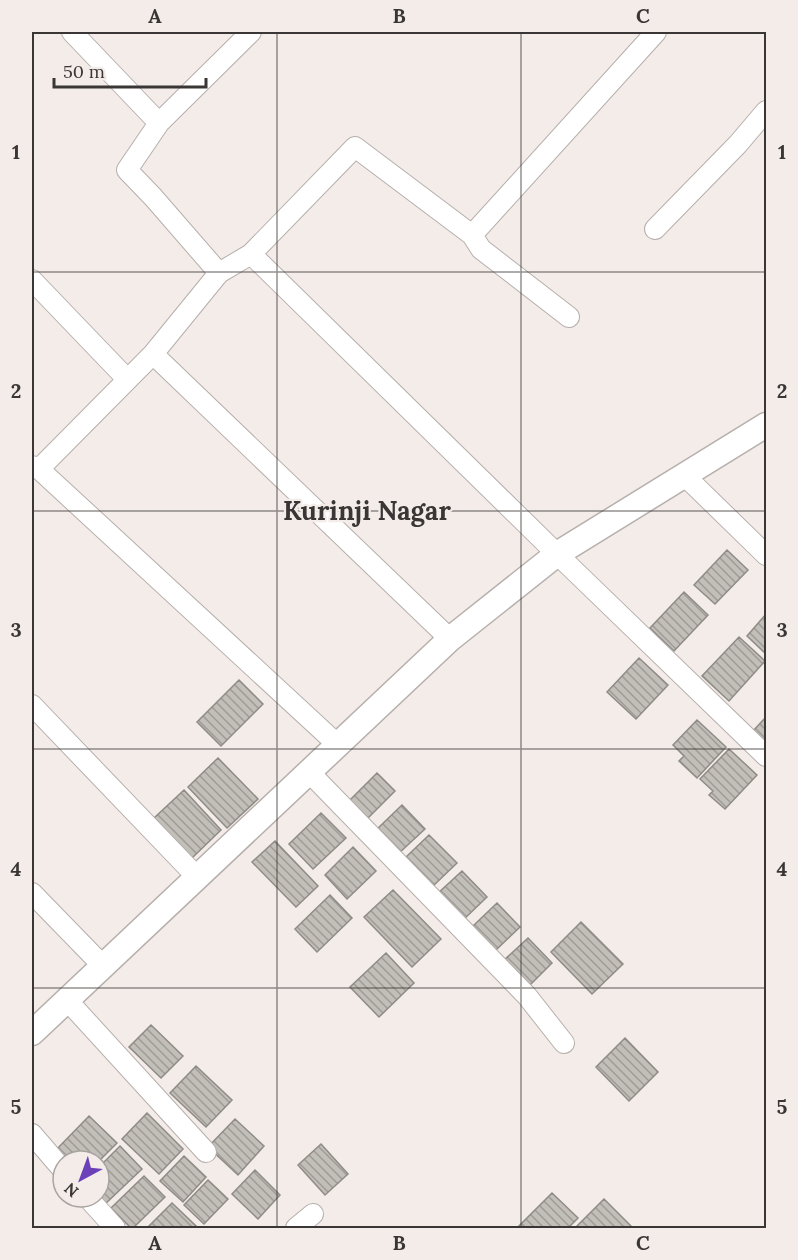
<svg xmlns="http://www.w3.org/2000/svg" width="798" height="1260" font-family="Lora,serif">
	<defs>
		<pattern id="building-back-hatch" width="6" height="6" patternUnits="userSpaceOnUse" patternTransform="scale(1.5)"><rect width="6" height="6" fill="#c2beb8"/><path d="M-1 5l2 2M0 0l6 6M5-1l2 2" fill="none" stroke="#9f9b96"/></pattern>
	</defs>
	<rect width="100%" height="100%" fill="#f3ece9"/>
	<path fill="url(#building-back-hatch)" stroke="#8f8b86" stroke-width="1.5" d="M727 550 748 570 715 604 694 585Z
		M684 592 708 615 674 651 650 628Z
		M766 614V654L747 636Z
		M739 637 765 661 729 701 702 676Z
		M639 658 668 685 636 719 607 692Z
		M239 680 263 704 221 746 197 722Z
		M766 717V743L753 731Z
		M697 720 726 747 697 778 679 761 684 756 673 745Z
		M729 749 757 775 725 809 709 795 713 791 700 779Z
		M218 758 258 799 227 828 188 787Z
		M377 773 395 791 366 820 348 802Z
		M184 790 221 830 192 858 154 818Z
		M402 805 425 829 398 854 376 830Z
		M321 813 346 838 313 869 289 844Z
		M429 835 457 863 432 887 405 858Z
		M275 841 318 886 296 907 252 862Z
		M353 847 376 871 347 899 325 875Z
		M462 871 487 897 462 921 436 895Z
		M393 890 441 939 412 967 364 917Z
		M330 895 352 918 317 952 295 929Z
		M497 903 520 927 496 950 473 926Z
		M581 922 623 964 592 994 551 952Z
		M528 938 552 963 527 988 502 962Z
		M386 953 414 983 379 1017 350 987Z
		M151 1025 183 1056 161 1078 129 1047Z
		M625 1038 658 1072 629 1101 596 1067Z
		M196 1066 232 1100 206 1127 170 1093Z
		M147 1113 183 1149 159 1174 122 1139Z
		M89 1116 117 1143 99 1161H63L52 1154Z
		M235 1119 264 1146 238 1175 208 1147Z
		M321 1144 348 1174 325 1195 298 1165Z
		M120 1146 142 1169 103 1206 99 1197V1167Z
		M184 1156 206 1177 183 1202 160 1181Z
		M255 1170 280 1195 258 1219 232 1194Z
		M144 1176 165 1197 133 1228H131L111 1208Z
		M208 1180 228 1199 204 1224 184 1205Z
		M552 1193 578 1218 568 1228H522L519 1226Z
		M604 1199 632 1227 630 1228H575Z
		M172 1203 196 1226 193 1228H147Z"/>
	<g fill="none" stroke-linecap="round" stroke-linejoin="round">
		<g stroke="#b6afac" stroke-width="22">
			<path id="minor" d="M72 32 159 123
				M655 229 738 144 766 111
				M472 235 656 32
				M251 254 557 554 766 756
				M219 273 153 197 127 170 159 123 251 32
				M32 280 127 379
				M153 354 450 639
				M32 466 39 469 338 745
				M39 469 153 354 219 273 251 254 355 147 472 235 481 249 569 317
				M684 475 766 555
				M32 705 197 877
				M309 772 527 996 564 1043
				M32 893 103 966
				M67 1000 206 1152
				M32 1134 63 1170
				M87 1197 115 1228
				M296 1228 313 1214"/>
		</g>
		<g stroke="#b6afac" stroke-width="27">
			<path id="tertiary" d="M32 1033 450 639 557 554 766 425"/>
		</g>
		<use href="#minor" stroke="#fff" stroke-width="20"/>
		<use href="#tertiary" stroke="#fff" stroke-width="24"/>
	</g>
	<path fill="none" stroke="#393635" stroke-width="1.5" stroke-opacity="0.55" d="M277 32V1228M521 32V1228M32 272H766M32 511H766M32 749H766M32 988H766"/>
	<g text-anchor="middle" dominant-baseline="central" stroke-width="4.5" stroke-linejoin="round" paint-order="stroke">
		<g font-size="26" font-weight="bold" fill="#393635" stroke="#f3ece9">
			<text x="367" y="510">Kurinji Nagar</text>
		</g>
	</g>
	<rect width="798" height="1260" fill="none" stroke="#f3ece9" stroke-width="66"/>
	<g transform="translate(81 1179) rotate(221)"><circle r="28" fill="#f3ece9" stroke="#a9a3a1" stroke-width="1.5"/>
	<path d="M0-4.5L10 22L0 15L-10 22Z" fill="#6b40b8"/>
	<text y="-9" font-size="16" font-weight="bold" text-anchor="middle" fill="#393635">N</text>
	</g>
	<path d="M54 78v9h152v-9" fill="none" stroke="#393635" stroke-width="3"/>
	<text x="63" y="78" font-size="18" fill="#393635" stroke="#f3ece9" stroke-width="4.5" paint-order="stroke">50 m</text>
	<rect x="33" y="33" width="732" height="1194" fill="none" stroke="#393635" stroke-width="2"/>
	<g font-size="20" text-anchor="middle" font-weight="bold" fill="#393635">
		<text x="155" y="23">A</text>
		<text x="399" y="23">B</text>
		<text x="643" y="23">C</text>
		<text x="16" y="159">1</text>
		<text x="782" y="159">1</text>
		<text x="16" y="398">2</text>
		<text x="782" y="398">2</text>
		<text x="16" y="637">3</text>
		<text x="782" y="637">3</text>
		<text x="16" y="876">4</text>
		<text x="782" y="876">4</text>
		<text x="16" y="1114">5</text>
		<text x="782" y="1114">5</text>
		<text x="155" y="1250">A</text>
		<text x="399" y="1250">B</text>
		<text x="643" y="1250">C</text>
	</g>
</svg>
